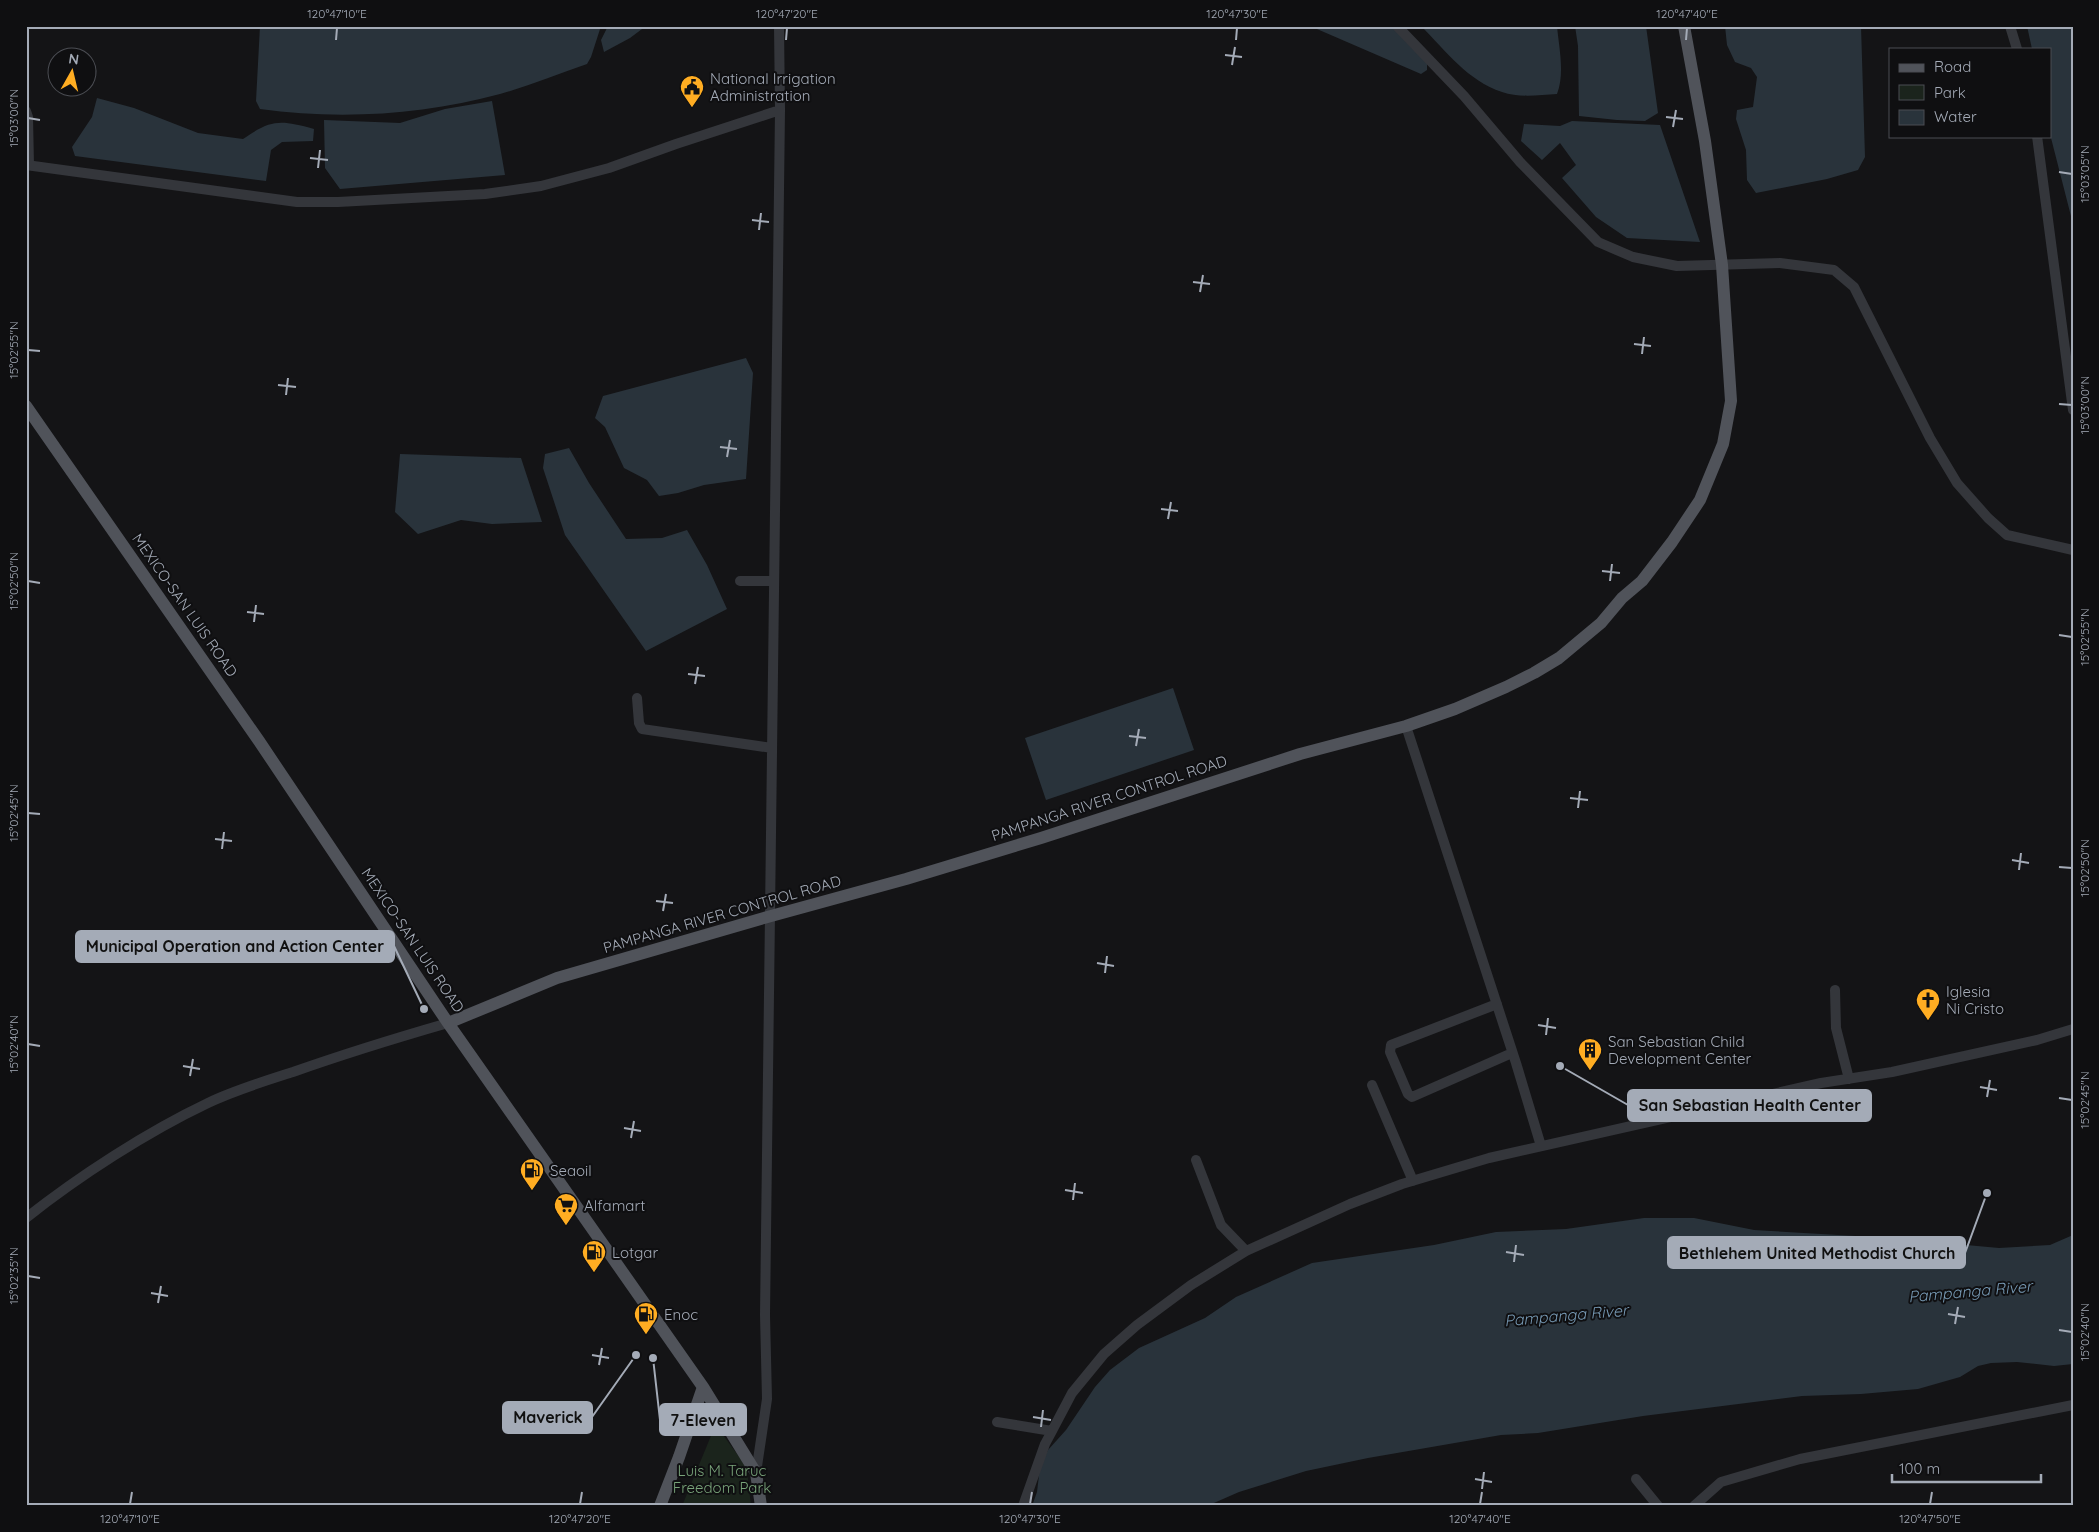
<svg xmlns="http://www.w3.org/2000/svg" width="2099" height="1532" font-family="Quicksand,sans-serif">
	<rect width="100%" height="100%" fill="#141416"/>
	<path fill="#1b241c" d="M713 1431H720L740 1458 747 1470 751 1506H682Z"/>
	<path fill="#29333b" d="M260 26H601L591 57 587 64C558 74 529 86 500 94 423 115 339 120 260 109L256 101Z
		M608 26H646L630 38 604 52 601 40Z
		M1310 26H1392L1427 61V70L1421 74Z
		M1421 26H1557C1559 48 1565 73 1557 94 1539 95 1519 98 1502 92 1468 81 1446 51 1421 26Z
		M1575 26H1646L1658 113 1645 121 1617 120 1579 116 1578 46Z
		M1725 26H1861L1865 157 1858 170 1827 179 1756 193 1747 180 1746 150 1736 119 1737 110 1753 107 1757 77 1751 68 1735 62 1727 45Z
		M2027 26H2073V224L2050 134V49H2032Z
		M97 98 134 108 198 133 243 139C272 119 280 120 314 129L313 141 282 142 271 150 266 181 75 156 72 147 92 117Z
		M492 101 505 175 340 189 325 168 324 120 400 123 445 109Z
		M1572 121 1660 125 1700 242 1627 238 1596 217 1562 178 1576 165 1560 143 1542 160 1521 141 1524 124 1560 126Z
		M746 358 753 373 746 479 704 485 678 493 659 496 647 480 624 468 605 427 595 418 603 396Z
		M569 448 589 483 626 539 662 538 687 530 707 565 727 609 646 651 565 535 543 468 545 454Z
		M400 454 521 458 542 522 492 524 461 520 418 534 395 512Z
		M1173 688 1194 750 1046 800 1025 738Z
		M1644 1218H1694L1754 1230 1890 1238 1999 1248 2050 1245 2073 1235V1364L2054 1366 2017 1362 1991 1363 1978 1366 1960 1377 1918 1389 1861 1394 1802 1396 1643 1416 1538 1433 1501 1435 1368 1458 1306 1471 1239 1492 1207 1506H1032L1037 1492 1040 1467 1048 1450 1066 1430 1095 1387 1110 1370 1139 1348 1205 1318 1236 1297 1312 1263 1434 1245 1496 1232 1566 1229Z"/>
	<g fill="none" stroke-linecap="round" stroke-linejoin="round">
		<path stroke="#34363b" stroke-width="10" d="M1397 26 1464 96 1520 162 1598 242 1633 257 1677 266 1780 263 1834 270 1854 287 1930 438 1957 483 1988 518 2007 535 2073 550
			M2010 26 2017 49
			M26 111 28 117 29 165
			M2037 136 2073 410
			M26 165 297 202H338L485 194 541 186 609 168 676 144 780 110
			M740 581H774
			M637 698 639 723 642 729 772 748
			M1406 726 1516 1063 1541 1146
			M1835 990 1836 1028 1849 1079
			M1497 1004 1391 1045 1390 1052 1408 1094 1412 1097 1512 1053
			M1372 1085 1413 1181
			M1196 1160 1221 1225 1246 1251
			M26 1218C79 1176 147 1132 208 1103 235 1090 265 1081 293 1072 344 1054 396 1038 448 1023
			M997 1422 1052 1431
			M756 1473 767 1399 765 1315 780 110 779 26
			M1636 1479 1658 1506
			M1023 1506 1045 1444 1052 1431 1072 1393 1104 1354 1137 1325 1191 1285 1246 1251 1350 1204 1402 1184 1489 1158 1821 1083 1892 1072 2037 1040 2073 1029
			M1694 1506 1721 1482 1800 1459 2073 1405"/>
		<path stroke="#50535a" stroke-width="12" d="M26 406 259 741 448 1023 703 1387 679 1457 660 1506
			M448 1023 557 978 771 916 906 879 1041 838 1300 754 1406 726 1455 709 1506 687 1534 673 1559 658 1601 623 1622 598 1642 581 1672 542 1700 500 1723 444 1731 401 1722 265 1705 141 1684 26
			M703 1387 756 1473 761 1506"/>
	</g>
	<path fill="none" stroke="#a4abb7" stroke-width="2" d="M336 40 337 28M786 40 787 28M1236 40 1237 28M1686 40 1687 28M1225 55 1242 57M1232 65 1235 47M1666 117 1683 119M28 118 40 120M1673 127 1676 110M310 158 328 160M318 168 320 150M2059 172 2072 174M752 220 769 222M759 230 761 213M1193 282 1210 284M1200 292 1203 275M1634 344 1651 346M28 350 40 351M1642 354 1644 337M278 385 296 387M286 395 288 378M2059 404 2072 405M720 447 737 449M727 457 730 440M1161 509 1178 511M1168 519 1171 502M1602 571 1620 573M28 581 40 583M1610 581 1612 564M247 612 264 614M254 622 256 605M2059 635 2072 637M688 674 705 676M695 684 698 667M1129 736 1146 738M1136 746 1139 729M1570 798 1588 800M1578 808 1580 791M28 813 40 814M215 839 232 841M222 849 224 832M2012 860 2029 863M2059 867 2072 868M2019 870 2021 853M656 901 673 903M663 911 666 894M1097 963 1114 966M1105 973 1107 956M1538 1025 1556 1028M1546 1035 1548 1018M28 1044 40 1046M183 1066 200 1069M190 1076 193 1059M1980 1087 1997 1090M1987 1097 1990 1080M2059 1098 2072 1100M624 1128 641 1131M631 1138 634 1121M1065 1190 1083 1193M1073 1200 1075 1183M1506 1252 1524 1255M1514 1262 1516 1245M28 1276 40 1278M151 1293 168 1296M158 1303 161 1286M1948 1314 1965 1317M1955 1324 1958 1307M2059 1330 2072 1332M592 1355 609 1358M599 1365 602 1348M1033 1417 1051 1420M1041 1427 1043 1410M1475 1479 1492 1482M1482 1489 1484 1472M130 1504 132 1492M580 1504 582 1492M1030 1504 1032 1492M1480 1504 1482 1492M1930 1504 1932 1492"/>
	<defs>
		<g id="civic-pin" transform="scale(1.25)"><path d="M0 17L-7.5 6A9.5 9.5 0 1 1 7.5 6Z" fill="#ffad22" stroke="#0f0f11"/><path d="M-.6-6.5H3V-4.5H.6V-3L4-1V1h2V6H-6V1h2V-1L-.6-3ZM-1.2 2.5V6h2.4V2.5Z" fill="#111"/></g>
		<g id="church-pin" transform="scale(1.25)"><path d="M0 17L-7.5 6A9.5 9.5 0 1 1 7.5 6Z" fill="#ffad22" stroke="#0f0f11"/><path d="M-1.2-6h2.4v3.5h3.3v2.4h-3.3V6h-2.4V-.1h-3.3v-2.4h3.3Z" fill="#111"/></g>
		<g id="building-pin" transform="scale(1.25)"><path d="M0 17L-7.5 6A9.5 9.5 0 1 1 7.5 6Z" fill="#ffad22" stroke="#0f0f11"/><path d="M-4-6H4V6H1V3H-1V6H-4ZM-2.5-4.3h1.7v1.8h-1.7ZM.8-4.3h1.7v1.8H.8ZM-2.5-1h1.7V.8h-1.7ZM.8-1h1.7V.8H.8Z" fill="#111"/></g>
		<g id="fuel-pin" transform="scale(1.25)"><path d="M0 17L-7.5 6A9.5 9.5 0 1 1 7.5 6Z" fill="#ffad22" stroke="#0f0f11"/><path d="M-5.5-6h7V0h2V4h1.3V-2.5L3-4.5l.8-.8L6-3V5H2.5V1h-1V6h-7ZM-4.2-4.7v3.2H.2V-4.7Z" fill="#111"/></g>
		<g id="supermarket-pin" transform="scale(1.25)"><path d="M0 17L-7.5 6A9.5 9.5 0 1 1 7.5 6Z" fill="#ffad22" stroke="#0f0f11"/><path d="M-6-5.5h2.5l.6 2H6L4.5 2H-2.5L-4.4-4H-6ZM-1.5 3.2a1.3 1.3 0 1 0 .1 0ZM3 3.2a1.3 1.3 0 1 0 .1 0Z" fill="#111"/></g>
	</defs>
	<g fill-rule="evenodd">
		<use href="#civic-pin" x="692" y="87"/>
		<use href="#church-pin" x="1928" y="1000"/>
		<use href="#building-pin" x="1590" y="1050"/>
		<use href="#fuel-pin" x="532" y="1170"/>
		<use href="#supermarket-pin" x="566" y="1205"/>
		<use href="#fuel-pin" x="594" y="1252"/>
		<use href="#fuel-pin" x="646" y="1314"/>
	</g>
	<g text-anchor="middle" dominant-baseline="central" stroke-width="4" stroke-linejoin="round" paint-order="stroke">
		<g font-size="15" fill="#a4abb7" stroke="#0f0f11" text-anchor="start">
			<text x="710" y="78">National Irrigation<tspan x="710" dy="17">Administration</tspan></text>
			<text x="1946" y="991">Iglesia<tspan x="1946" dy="17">Ni Cristo</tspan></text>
			<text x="1608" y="1041">San Sebastian Child<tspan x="1608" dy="17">Development Center</tspan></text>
			<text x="550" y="1170">Seaoil</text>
			<text x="584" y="1205">Alfamart</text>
			<text x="612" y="1252">Lotgar</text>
			<text x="664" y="1314">Enoc</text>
		</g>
		<g font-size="15" fill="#a4abb7" stroke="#0f0f11">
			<text transform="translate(185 605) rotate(55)">MEXICO-SAN LUIS ROAD</text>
			<text transform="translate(1109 798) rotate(-18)">PAMPANGA RIVER CONTROL ROAD</text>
			<text transform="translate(722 914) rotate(-16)">PAMPANGA RIVER CONTROL ROAD</text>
			<text transform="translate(413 940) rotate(56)">MEXICO-SAN LUIS ROAD</text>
		</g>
		<g font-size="15" fill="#79a47a" stroke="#0f0f11">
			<text x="722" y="1470">Luis M. Taruc<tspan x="722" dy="17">Freedom Park</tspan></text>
		</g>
		<g font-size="16" font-style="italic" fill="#789bb6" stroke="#0f0f11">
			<text transform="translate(1970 1291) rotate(-5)">Pampanga River</text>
			<text transform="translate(1566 1315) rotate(-5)">Pampanga River</text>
		</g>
	</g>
	<path fill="none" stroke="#a4abb7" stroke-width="2" d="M424 1009L394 946M1560 1066L1628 1105M1987 1193L1965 1253M636 1355L592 1417M653 1358L660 1420"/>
	<g fill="#a4abb7" stroke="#0f0f11" stroke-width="2">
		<circle cx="424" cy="1009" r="5"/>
		<circle cx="1560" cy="1066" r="5"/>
		<circle cx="1987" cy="1193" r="5"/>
		<circle cx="636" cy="1355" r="5"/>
		<circle cx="653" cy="1358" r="5"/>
	</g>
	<g fill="#a4abb7" stroke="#a4abb7" stroke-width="2">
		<rect x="76" y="931" width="318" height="31" rx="5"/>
		<rect x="1628" y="1090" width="243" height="31" rx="5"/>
		<rect x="1668" y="1237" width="297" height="31" rx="5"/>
		<rect x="503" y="1402" width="89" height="31" rx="5"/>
		<rect x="660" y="1404" width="86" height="31" rx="5"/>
	</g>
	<g font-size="16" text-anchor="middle" font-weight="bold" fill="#111">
		<text x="235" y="952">Municipal Operation and Action Center</text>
		<text x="1750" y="1111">San Sebastian Health Center</text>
		<text x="1817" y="1259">Bethlehem United Methodist Church</text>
		<text x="548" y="1423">Maverick</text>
		<text x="703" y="1426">7-Eleven</text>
	</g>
	<rect width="2099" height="1532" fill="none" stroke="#0f0f11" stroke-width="55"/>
	<rect x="1889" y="48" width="162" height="90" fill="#0f0f11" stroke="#4b4d53"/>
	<rect x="1899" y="64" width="25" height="8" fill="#50535a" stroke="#4b4d53"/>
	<text x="1934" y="72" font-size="15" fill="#a4abb7">Road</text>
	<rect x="1899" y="85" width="25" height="15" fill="#1b241c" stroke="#4b4d53"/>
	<text x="1934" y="98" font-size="15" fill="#a4abb7">Park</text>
	<rect x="1899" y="110" width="25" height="15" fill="#29333b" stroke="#4b4d53"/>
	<text x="1934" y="122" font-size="15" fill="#a4abb7">Water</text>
	<g transform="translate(72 72) rotate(8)"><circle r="24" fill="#0f0f11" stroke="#4b4d53"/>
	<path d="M0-4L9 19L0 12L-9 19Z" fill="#ffad22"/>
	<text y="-8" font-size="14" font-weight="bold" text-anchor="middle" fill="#a4abb7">N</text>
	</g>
	<path d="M1892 1474v8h149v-8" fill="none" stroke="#a4abb7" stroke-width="2.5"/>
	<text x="1899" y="1474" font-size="15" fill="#a4abb7" stroke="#0f0f11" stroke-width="4" paint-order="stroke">100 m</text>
	<rect x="28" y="28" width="2044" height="1476" fill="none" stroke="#a4abb7" stroke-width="2"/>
	<g font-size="12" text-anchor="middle" fill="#a4abb7">
		<text x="337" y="18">120°47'10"E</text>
		<text x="787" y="18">120°47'20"E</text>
		<text x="1237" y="18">120°47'30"E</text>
		<text x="1687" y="18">120°47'40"E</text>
		<text transform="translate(14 118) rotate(-90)" y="4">15°03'00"N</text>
		<text transform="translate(2085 174) rotate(-90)" y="4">15°03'05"N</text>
		<text transform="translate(14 350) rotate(-90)" y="4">15°02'55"N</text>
		<text transform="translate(2085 405) rotate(-90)" y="4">15°03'00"N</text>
		<text transform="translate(14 581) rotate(-90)" y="4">15°02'50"N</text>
		<text transform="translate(2085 637) rotate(-90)" y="4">15°02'55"N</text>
		<text transform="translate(14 813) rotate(-90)" y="4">15°02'45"N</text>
		<text transform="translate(2085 868) rotate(-90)" y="4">15°02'50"N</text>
		<text transform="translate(14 1044) rotate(-90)" y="4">15°02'40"N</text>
		<text transform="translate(2085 1100) rotate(-90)" y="4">15°02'45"N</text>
		<text transform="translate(14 1276) rotate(-90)" y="4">15°02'35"N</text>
		<text transform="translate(2085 1332) rotate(-90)" y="4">15°02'40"N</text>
		<text x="130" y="1523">120°47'10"E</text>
		<text x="580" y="1523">120°47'20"E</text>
		<text x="1030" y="1523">120°47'30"E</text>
		<text x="1480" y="1523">120°47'40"E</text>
		<text x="1930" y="1523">120°47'50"E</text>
	</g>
</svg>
